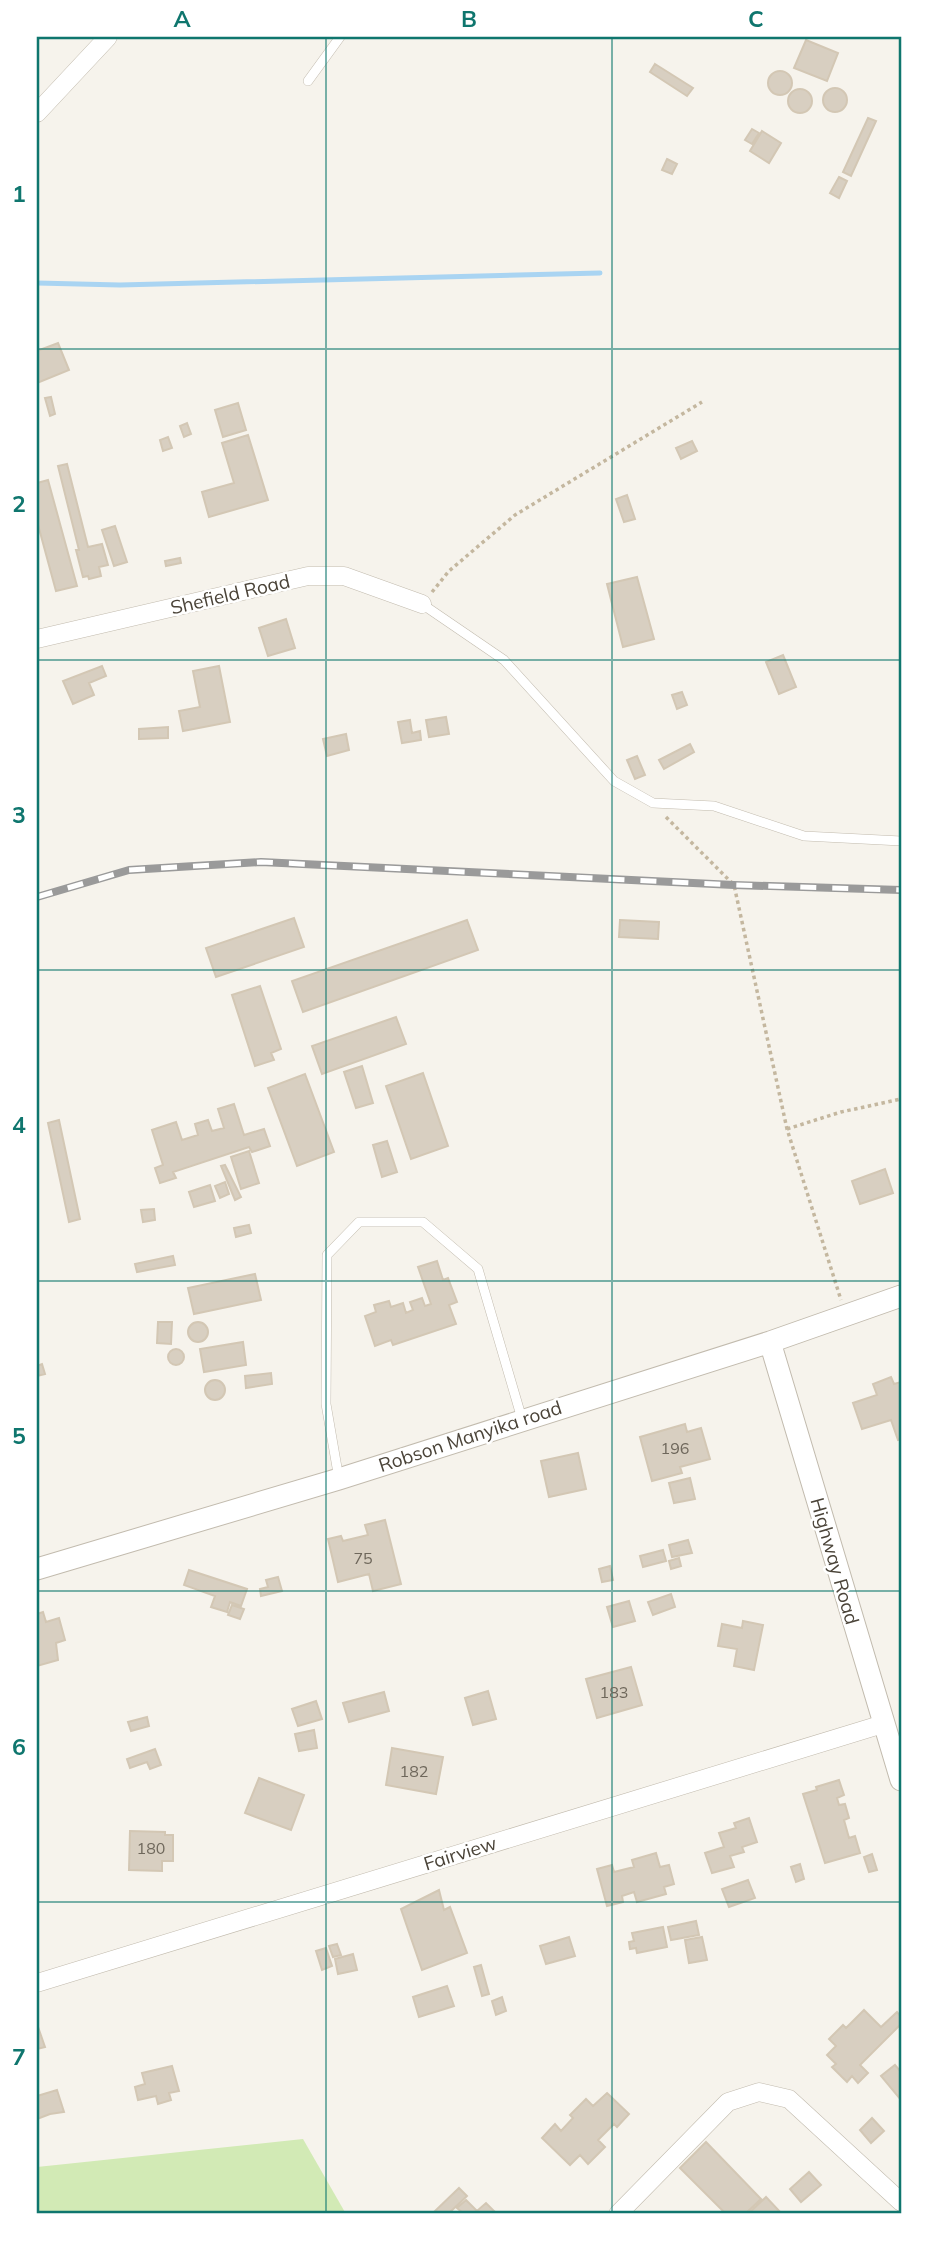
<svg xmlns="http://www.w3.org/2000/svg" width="938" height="2251" font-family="Mulish,sans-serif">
	<rect width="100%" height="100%" fill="#f6f3ec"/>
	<path fill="#d2eab5" d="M303 2139 346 2214H37V2167Z"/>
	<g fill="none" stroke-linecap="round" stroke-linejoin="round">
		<path stroke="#a9d4f2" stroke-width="5" d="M37 283 120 285 600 273"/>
	</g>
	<path fill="#d8cfc1" stroke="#d3c7b4" stroke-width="2" d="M806 40 838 53 827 81 794 68Z
		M655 64 693 88 687 96 650 72Z
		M768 83a12 12 0 1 1 24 0a12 12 0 1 1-24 0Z
		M823 100a12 12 0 1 1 24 0a12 12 0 1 1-24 0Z
		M788 101a12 12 0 1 1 24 0a12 12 0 1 1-24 0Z
		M868 118 876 121 851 176 843 172Z
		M752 129 759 133 752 144 745 140Z
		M762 131 781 143 769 163 750 151Z
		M667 159 677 164 672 174 662 170Z
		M839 177 847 181 839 198 830 193Z
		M58 343 69 370 37 383V351Z
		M51 397 55 414 50 416 45 398Z
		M238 403 246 430 223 437 215 410Z
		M187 423 191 434 184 437 180 426Z
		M248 435 268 500 209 517 202 492 234 483 222 443Z
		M168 437 172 448 163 451 160 440Z
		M692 441 697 451 681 459 676 448Z
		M67 464 88 547 102 544 108 565 99 567 101 576 89 579 88 576 83 577 76 550H79L58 466Z
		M48 480 77 586 56 591 37 521V483Z
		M627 495 635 519 624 522 616 499Z
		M115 526 127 562 114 566 102 530Z
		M180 558 181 563 166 566 165 561Z
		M637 577 654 639 623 647 607 584Z
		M286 619 295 648 268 656 259 628Z
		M783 655 796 687 779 694 766 662Z
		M102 666 106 676 89 683 94 695 73 704 63 681Z
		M219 666 230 722 183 731 179 711 200 707 193 671Z
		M682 692 687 705 677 709 672 695Z
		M446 717 449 734 429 737 426 720Z
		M410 720 412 733 420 731 421 740 402 743 398 722Z
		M168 727V738L139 739V729Z
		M346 734 349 750 327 756 323 739Z
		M690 744 694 752 664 769 659 760Z
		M637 756 645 775 635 779 627 760Z
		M294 918 304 947 216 977 206 948Z
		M467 920 478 950 303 1012 292 981Z
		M620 920 659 922 658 939 619 937Z
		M260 986 281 1049 271 1053 274 1060 255 1066 232 995Z
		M396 1017 406 1044 322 1074 312 1046Z
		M362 1066 373 1103 356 1108 344 1072Z
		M423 1073 448 1146 411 1159 386 1086Z
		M305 1074 334 1152 297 1166 268 1088Z
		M234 1104 244 1135 264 1129 270 1146 252 1152 249 1147 173 1172 176 1178 160 1183 155 1168 163 1165 152 1130 176 1122 182 1140 198 1135 195 1124 208 1120 212 1131 224 1128 218 1109Z
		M59 1120 80 1219 69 1222 48 1123Z
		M387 1141 397 1172 382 1177 373 1145Z
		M249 1151 259 1183 241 1189 231 1157Z
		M225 1165 241 1197 235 1200 221 1166Z
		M885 1169 893 1193 860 1204 852 1181Z
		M225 1182 229 1194 220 1198 215 1186Z
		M210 1185 215 1201 194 1207 189 1192Z
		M154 1209 155 1220 143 1222 141 1210Z
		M249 1225 251 1233 236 1237 234 1228Z
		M173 1256 175 1265 137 1272 135 1264Z
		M437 1261 443 1280 448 1278 457 1302 449 1305 456 1324 393 1345 391 1340 375 1346 365 1316 376 1312 374 1305 389 1301 391 1307 403 1303 406 1313 413 1310 410 1302 422 1298 425 1306 431 1304 418 1267Z
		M255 1274 261 1300 194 1314 188 1288Z
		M188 1332a10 10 0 1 1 20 0a10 10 0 1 1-20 0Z
		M158 1322H172L171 1344 157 1343Z
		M243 1342 246 1365 204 1372 200 1349Z
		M168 1357a8 8 0 1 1 16 0a8 8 0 1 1-16 0Z
		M42 1364 45 1374 37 1376V1366Z
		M271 1373 272 1384 246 1388 245 1376Z
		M891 1377 894 1384 901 1382V1439L898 1440 891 1420 862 1429 853 1403 877 1395 873 1384Z
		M205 1390a10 10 0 1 1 20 0a10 10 0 1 1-20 0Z
		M685 1424 687 1432 701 1428 710 1459 680 1467 682 1473 652 1481 640 1437Z
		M578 1453 586 1489 549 1497 541 1461Z
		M690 1478 695 1499 674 1503 669 1483Z
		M385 1520 401 1584 373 1591 369 1574 338 1582 328 1539 341 1536 343 1541 368 1535 365 1525Z
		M688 1540 692 1553 672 1557 669 1545Z
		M663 1550 666 1561 643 1567 640 1556Z
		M679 1558 681 1566 671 1569 669 1561Z
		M610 1566 613 1580 602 1582 599 1569Z
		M189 1570 247 1589 241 1606 230 1602 227 1612 211 1607 215 1596 184 1585Z
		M278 1577 282 1591 261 1596 260 1589 268 1587 266 1580Z
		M671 1594 675 1607 653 1615 648 1602Z
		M629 1601 635 1621 613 1627 607 1607Z
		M232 1605 244 1609 240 1619 228 1615Z
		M43 1612 46 1622 59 1618 65 1640 56 1643 58 1660 37 1666V1614Z
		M743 1621 763 1625 754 1670 734 1666 737 1649 718 1646 722 1624 742 1628Z
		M631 1667 642 1705 597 1718 586 1679Z
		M488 1691 496 1719 473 1725 465 1698Z
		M384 1692 389 1711 349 1722 343 1703Z
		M316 1701 322 1719 298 1726 292 1709Z
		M147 1717 149 1726 131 1731 128 1722Z
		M314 1730 317 1748 299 1751 295 1734Z
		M392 1748 443 1757 436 1794 386 1785Z
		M155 1749 161 1765 150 1769 147 1762 130 1768 127 1759Z
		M259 1778 304 1795 291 1830 245 1813Z
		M839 1780 844 1795 837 1798 839 1805 845 1804 849 1818 844 1820 849 1838 855 1836 860 1853 825 1863 803 1794 817 1790 816 1787Z
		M749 1818 757 1842 742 1847 744 1852 730 1856 734 1867 712 1873 705 1853 724 1847 719 1833 736 1828 734 1823Z
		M130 1831 165 1832V1835H173V1861H162V1871L129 1870Z
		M656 1853 660 1867 669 1865 674 1884 664 1887 666 1894 637 1902 634 1892 622 1896 623 1902 607 1906 597 1869 612 1865 614 1872 634 1867 632 1860Z
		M872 1854 877 1870 869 1872 864 1857Z
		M800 1864 804 1879 796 1882 791 1867Z
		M748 1880 755 1898 729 1907 722 1889Z
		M439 1890 444 1910 450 1907 467 1953 422 1970 401 1909Z
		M696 1921 699 1935 671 1940 668 1927Z
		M663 1927 667 1947 637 1953 636 1948 630 1949 629 1942 634 1941 632 1933Z
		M569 1937 575 1956 546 1964 540 1946Z
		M702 1937 707 1960 689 1963 685 1940Z
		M337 1944 341 1955 333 1957 329 1946Z
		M326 1948 332 1966 322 1970 316 1951Z
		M353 1954 357 1970 338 1974 335 1959Z
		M481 1965 489 1994 482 1996 474 1967Z
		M447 1986 454 2006 419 2017 413 1997Z
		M502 1997 506 2011 496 2015 492 2001Z
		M864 2010 881 2027 897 2012 901 2017V2024L860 2065 868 2073 858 2083 852 2076 847 2082 832 2067 836 2064 827 2055 836 2046 829 2039 843 2025 846 2028Z
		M37 2024 45 2047 37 2049Z
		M895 2065 901 2072V2100L881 2076Z
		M172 2066 179 2091 169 2093 171 2100 158 2104 156 2096 138 2100 135 2087 145 2084 142 2073Z
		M57 2090 64 2112 50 2114 37 2119V2096Z
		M607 2093 629 2114 617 2127 614 2124 598 2140 605 2147 588 2164 580 2155 570 2165 542 2138 555 2124 561 2131 573 2118 570 2115 586 2099 593 2106Z
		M872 2118 884 2131 871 2143 860 2130Z
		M706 2142 761 2199 745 2214H726L680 2168Z
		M809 2172 821 2185 801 2202 790 2189Z
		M459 2188 467 2196 448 2214H436L434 2212Z
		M766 2197 782 2214H748Z
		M466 2200 477 2211 486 2203 497 2214H464L457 2208Z"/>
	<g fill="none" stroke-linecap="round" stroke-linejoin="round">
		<g stroke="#c2bbae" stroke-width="10">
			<path id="service" d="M308 81 340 37
				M422 604 504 660 614 781 653 803 714 806 804 836 901 841
				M339 1479 326 1404 327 1255 359 1222H423L478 1269 522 1419"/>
		</g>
		<g stroke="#c2bbae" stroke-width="19">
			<path id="minor" d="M37 113 108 37
				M37 639 308 576H344L422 604
				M37 1983 883 1724
				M618 2214 728 2102 759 2092 789 2099 901 2202"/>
		</g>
		<g stroke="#c2bbae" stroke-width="23">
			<path id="tertiary" d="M770 1342 901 1780
				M37 1569 339 1479 770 1342 901 1296"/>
		</g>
		<path stroke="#c4b79f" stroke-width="3.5" stroke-dasharray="3.5 3.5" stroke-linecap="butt" d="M432 592 449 571 515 515 702 402
			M666 817 734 885 787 1129 841 1300
			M787 1129 841 1112 901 1099"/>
		<use href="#service" stroke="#fff" stroke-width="9"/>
		<use href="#minor" stroke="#fff" stroke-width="18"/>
		<use href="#tertiary" stroke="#fff" stroke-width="21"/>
		<g stroke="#9a9a9a" stroke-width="8">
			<path id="rail" d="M37 897 129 870 261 862 734 885 901 890"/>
		</g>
		<use href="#rail" stroke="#fff" stroke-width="5" stroke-dasharray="16" stroke-linecap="butt"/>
	</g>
	<path fill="none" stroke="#0f766e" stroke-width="2" stroke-opacity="0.55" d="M326 37V2214M612 37V2214M37 349H901M37 660H901M37 970H901M37 1281H901M37 1591H901M37 1902H901"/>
	<g text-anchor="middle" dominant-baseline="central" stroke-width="5" stroke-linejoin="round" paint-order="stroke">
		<g font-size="16" fill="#6e675b">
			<text x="675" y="1448">196</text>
			<text x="363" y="1558">75</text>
			<text x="614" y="1692">183</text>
			<text x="414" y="1771">182</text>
			<text x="151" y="1848">180</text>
		</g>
		<g font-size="19" fill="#4b4439" stroke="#fff">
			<text transform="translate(230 594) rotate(-13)">Shefield Road</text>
			<text transform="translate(470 1436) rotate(-18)">Robson Manyika road</text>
			<text transform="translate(835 1561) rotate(74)">Highway Road</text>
			<text transform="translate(460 1853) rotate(-17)">Fairview</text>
		</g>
	</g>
	<rect width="938" height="2251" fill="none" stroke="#ffffff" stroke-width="77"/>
	<rect x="38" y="38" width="862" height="2174" fill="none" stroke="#0f766e" stroke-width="2.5"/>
	<g font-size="23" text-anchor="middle" font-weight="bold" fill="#0f766e">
		<text x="182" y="27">A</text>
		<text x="469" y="27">B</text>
		<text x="756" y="27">C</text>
		<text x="19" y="202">1</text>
		<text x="19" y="512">2</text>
		<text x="19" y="823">3</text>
		<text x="19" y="1133">4</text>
		<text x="19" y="1444">5</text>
		<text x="19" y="1755">6</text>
		<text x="19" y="2065">7</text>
	</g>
</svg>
